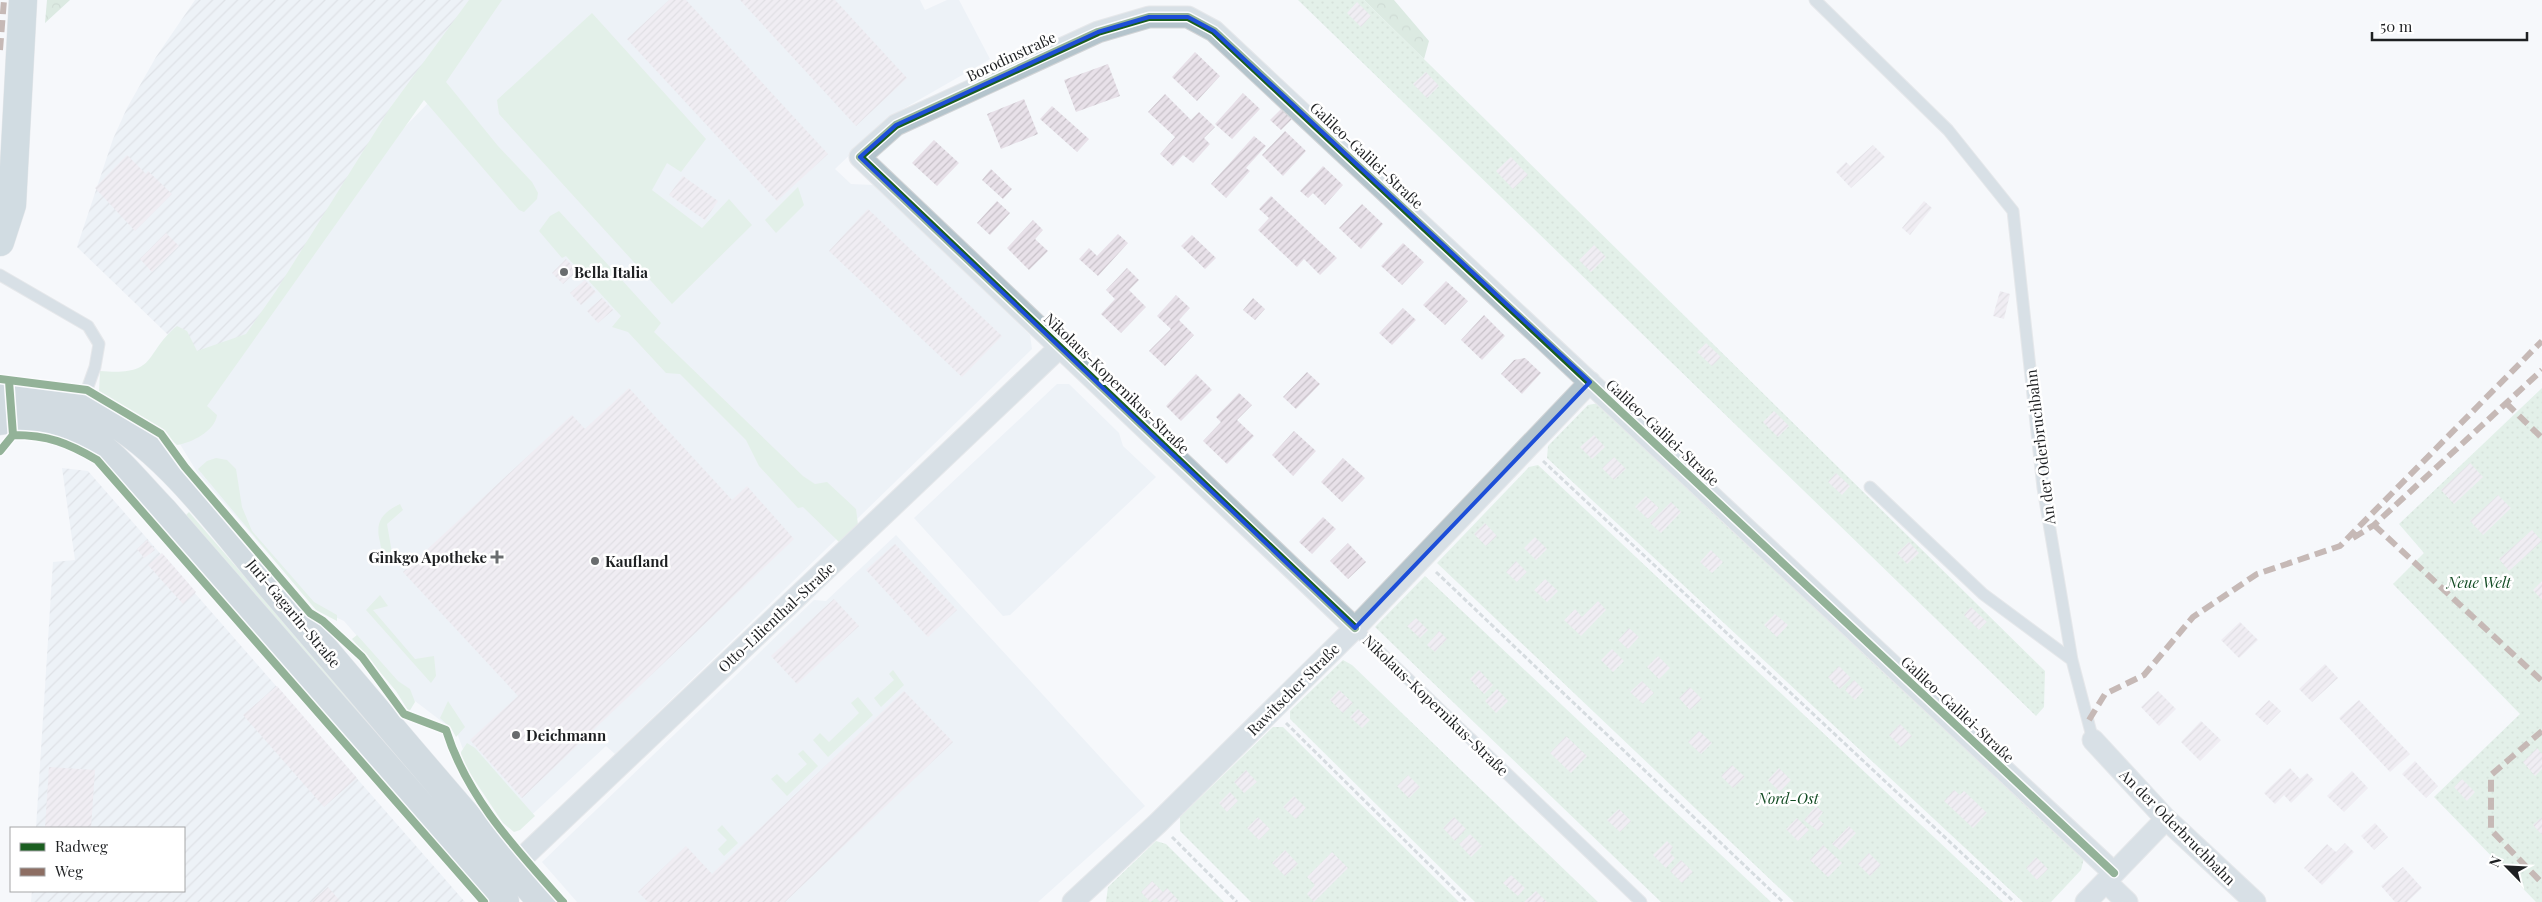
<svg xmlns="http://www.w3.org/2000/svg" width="2542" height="902" font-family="'Playfair Display',serif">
	<defs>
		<pattern id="industrial-furrows" width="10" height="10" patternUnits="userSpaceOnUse" patternTransform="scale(1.25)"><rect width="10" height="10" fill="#e3eaf1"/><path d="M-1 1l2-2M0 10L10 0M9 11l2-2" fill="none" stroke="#c2c8ce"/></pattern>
		<pattern id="forest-crowns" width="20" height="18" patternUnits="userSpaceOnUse" patternTransform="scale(1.25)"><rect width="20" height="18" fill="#bcd9c3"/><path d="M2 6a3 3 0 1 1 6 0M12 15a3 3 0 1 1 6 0" fill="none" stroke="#a1baa7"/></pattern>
		<pattern id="garden-dots" width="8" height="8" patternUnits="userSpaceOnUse" patternTransform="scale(1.25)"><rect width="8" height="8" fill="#cce7d2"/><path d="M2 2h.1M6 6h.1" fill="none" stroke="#afc6b4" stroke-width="1.8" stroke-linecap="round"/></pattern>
		<pattern id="building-hatch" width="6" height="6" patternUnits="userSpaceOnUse" patternTransform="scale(1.25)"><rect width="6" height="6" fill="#e8e1e9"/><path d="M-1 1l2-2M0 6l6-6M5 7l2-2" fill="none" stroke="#c7c1c8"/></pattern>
	</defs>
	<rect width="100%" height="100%" fill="#f5f8fb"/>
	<path fill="#e3eaf1" d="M479 0H920L925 10 947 0H959L990 59 889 117 835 169 851 184 873 185 885 195 1030 335 1032 349 615 754 606 746 524 822 471 771 457 733 411 698 344 621 316 608 197 472 175 436 365 168 431 100Z
		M1057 384H1069L1119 433 1123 446 1156 477 1010 615 1003 616 914 518Z
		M896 535 1145 806 1038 902H577L542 862 814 600 826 601Z"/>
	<path fill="url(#industrial-furrows)" d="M195 0H479L249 336 190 356 77 247 113 139 127 108 156 57Z
		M62 468 88 471 465 902H31L32 891H184V828H36L53 562 75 560Z"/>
	<path fill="#cce7d2" d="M469 0H502L446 82 498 146 532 182 538 193 537 199 524 212 519 210 424 100 207 406 217 415C215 431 191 443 177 445L160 430 99 392 100 371C159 376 143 354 177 326L187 331 197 351 246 334 276 291 390 108Z
		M592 13 706 139 681 172 667 163 652 190 702 228 729 199 752 225 672 304 499 114 497 100Z
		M798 187 804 205 776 233 765 220Z
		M559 211 661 323 654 332 803 476 815 484 827 482 856 509 858 525 841 541 839 542 803 507 798 508 759 466 746 440 680 374 666 373 628 332 612 327 621 316 566 256 562 258 539 231 550 216Z
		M216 458 227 460 236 469 242 507 252 531 314 602 337 615V621L316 610 198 469 207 461Z
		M400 504 403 510 387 524 392 553 386 557C382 553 381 548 380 542 375 523 381 513 400 504Z
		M189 512 388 743 384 748 182 519Z
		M380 595 388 606 373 610 415 659 434 656 436 676 431 683 366 610Z
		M357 635 398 681 410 689 415 702 409 712 396 691 352 639Z
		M893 670 904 685 881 707 874 698 894 680 889 674Z
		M858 697 873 715 828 757 813 740 820 733 829 742 859 713 851 703Z
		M448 701 465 727 456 737 451 728 440 718Z
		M467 743 475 748 535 816 520 830 514 832 503 823 461 760V752Z
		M803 750 818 766 787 796 771 779 777 774 786 783 807 764 798 754Z
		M722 825 738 843 724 856 718 849 727 840 717 830Z"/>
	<path fill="url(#forest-crowns)" d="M47 0H70L45 23Z
		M1364 0H1394L1429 41 1424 59Z"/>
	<path fill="url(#garden-dots)" d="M1298 0H1364L2045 671 2044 707 2036 716Z
		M2542 388V902H2536L2434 797 2520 714 2393 584 2424 553 2399 524Z
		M1599 403 2085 854 2081 870 2051 902H2023L1547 458 1548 446 1588 405Z
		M1538 465 2003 902H1794L1437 563 1529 467Z
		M1425 576 1771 902H1661L1375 627Z
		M1343 660 1352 665 1598 902H1475L1290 719V711Z
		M1273 727H1283L1459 902H1251L1180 831V817Z
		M1156 841 1166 844 1224 902H1106L1108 887Z"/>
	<path fill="url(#building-hatch)" d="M669 0H686L828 154 777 201 627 39Z
		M740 0H835L907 78 856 126Z
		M1357 2 1371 16 1361 27 1347 13Z
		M1195 52 1220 76 1197 101 1172 77Z
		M1108 64 1120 96 1076 112 1064 80Z
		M1426 72 1439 86 1427 98 1413 84Z
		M1243 93 1260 109 1232 139 1215 124Z
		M1165 94 1191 120 1199 112 1215 127 1204 138 1210 144 1193 163 1183 155 1173 166 1160 154 1175 137 1148 112Z
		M1024 99 1038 134 1001 149 987 114Z
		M1052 106 1089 139 1077 152 1040 119Z
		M1281 109 1292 119 1281 130 1270 120Z
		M1285 131 1306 151 1283 176 1262 155Z
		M1254 136 1266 146 1246 168 1250 171 1226 198 1211 184Z
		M934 140 959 163 937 186 912 163Z
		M1873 145 1885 157 1851 188 1836 172 1846 162 1850 166Z
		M127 155 146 174 148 171 172 194 135 231 95 188Z
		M1511 157 1528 175 1513 189 1496 171Z
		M1323 166 1343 185 1325 205 1313 193 1308 198 1300 191Z
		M991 169 1012 189 1003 199 982 180Z
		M683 176 718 201 705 220 669 195Z
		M1271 196 1337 258 1320 275 1304 259 1297 267 1258 230 1269 218 1259 209Z
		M997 201 1010 213 990 235 977 223Z
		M1924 201 1932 208 1910 235 1902 228Z
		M1362 204 1383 224 1361 249 1339 228Z
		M868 209 1002 336 962 377 829 251Z
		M1033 220 1043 230 1035 239 1048 251 1029 270 1007 248Z
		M166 233 179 246 152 272 140 259Z
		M1118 234 1128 243 1098 276 1079 259 1089 248 1097 256Z
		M1192 235 1216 258 1205 269 1181 246Z
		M1403 243 1424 262 1402 285 1381 266Z
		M1594 245 1606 257 1591 272 1579 260Z
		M566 259 577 271 563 284 552 273Z
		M1127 268 1139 280 1129 290 1146 307 1121 333 1101 314 1115 299 1106 290Z
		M585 280 596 292 581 305 570 293Z
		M1446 281 1468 301 1445 325 1423 305Z
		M2000 291 2010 294 2004 319 1993 316Z
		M1176 295 1190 308 1179 320 1194 335 1165 366 1149 351 1171 329 1157 316Z
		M602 298 613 310 598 323 587 311Z
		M1253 298 1265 309 1255 320 1243 310Z
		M1403 308 1416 320 1392 345 1379 333Z
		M1484 315 1505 336 1482 360 1461 340Z
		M1706 343 1721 357 1712 366 1697 352Z
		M1525 358 1541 373 1522 394 1501 374 1514 360Z
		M1307 372 1320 384 1296 409 1283 397Z
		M1196 374 1212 390 1181 421 1166 406Z
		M629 388 732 500 747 486 794 539 522 798 470 740 518 696 403 572 572 415 585 429Z
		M1239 393 1252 405 1237 420 1254 436 1227 464 1203 441 1221 422 1216 417Z
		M1774 411 1789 426 1778 437 1763 422Z
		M1294 431 1316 451 1293 476 1272 455Z
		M1594 435 1605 447 1592 459 1580 447Z
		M1614 457 1626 469 1614 480 1602 468Z
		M1343 458 1365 478 1342 502 1321 482Z
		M2470 463 2483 477 2454 504 2441 490Z
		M1836 473 1850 486 1842 495 1828 482Z
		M2498 495 2511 508 2483 535 2470 521Z
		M1646 496 1659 508 1648 519 1635 507Z
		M1671 502 1681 512 1661 533 1650 523Z
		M1323 517 1336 529 1312 554 1299 542Z
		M1485 523 1497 536 1486 546 1474 534Z
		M2532 530 2542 541 2509 571 2499 559Z
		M1535 537 1547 549 1536 560 1524 548Z
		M147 540 155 550 144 558 137 549Z
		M1909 542 1919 553 1907 564 1897 553Z
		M1348 543 1366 562 1348 579 1330 561Z
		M895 544 957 610 928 637 866 570Z
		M1711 550 1723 562 1712 573 1700 562Z
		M162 553 196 592 183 604 148 565Z
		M1516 561 1527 572 1517 582 1506 572Z
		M1545 579 1558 591 1547 602 1534 590Z
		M2542 581V600L2533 590Z
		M834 599 859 626 797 684 771 656Z
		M1598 601 1606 610 1581 636 1564 620 1575 609 1582 617Z
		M1971 607 1987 622 1979 630 1964 615Z
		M1775 614 1788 625 1777 637 1764 625Z
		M1416 618 1428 630 1420 638 1407 626Z
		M2240 622 2258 640 2239 658 2221 640Z
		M1629 628 1639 637 1628 649 1618 640Z
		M1439 631 1447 639 1435 652 1427 645Z
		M1612 649 1624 661 1613 672 1601 660Z
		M1658 656 1670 668 1659 679 1647 667Z
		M2325 664 2338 678 2312 702 2299 689Z
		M1839 666 1851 678 1840 689 1828 677Z
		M1479 670 1493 685 1484 694 1470 679Z
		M1854 680 1864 690 1855 700 1845 690Z
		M1642 681 1654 693 1643 704 1630 692Z
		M277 686 357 778 324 807 243 715Z
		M1690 687 1702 699 1690 710 1679 698Z
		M1497 689 1508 701 1496 713 1485 701Z
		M1339 690 1353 703 1343 713 1330 700Z
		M904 691 953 742 785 902H648L638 892 686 846 712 874Z
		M2158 691 2176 709 2159 726 2141 707Z
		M2269 700 2281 711 2267 725 2255 714Z
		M2359 700 2410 754 2390 772 2339 718Z
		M1358 709 1370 720 1362 728 1350 717Z
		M2201 721 2221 740 2200 761 2181 742Z
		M1900 724 1912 736 1901 747 1889 735Z
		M1699 731 1712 743 1701 754 1688 742Z
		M1566 736 1587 756 1571 773 1550 753Z
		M2537 748 2542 754V769L2535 776 2523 762Z
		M2415 761 2438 786 2426 798 2402 774Z
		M1732 765 1745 777 1733 788 1721 776Z
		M49 767 95 770 91 828H45Z
		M1779 768 1791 780 1780 792 1768 780Z
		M2290 768 2300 779 2307 773 2314 780 2291 803 2284 795 2275 804 2264 793Z
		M1246 770 1257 782 1244 793 1234 782Z
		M2352 771 2368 788 2344 812 2327 796Z
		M1408 775 1420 787 1409 798 1397 786Z
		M2462 779 2475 792 2467 801 2454 787Z
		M1954 790 1960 795 1964 791 1987 813 1973 828 1944 801Z
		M1230 792 1238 801 1227 812 1219 803Z
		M1294 796 1306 808 1296 819 1283 807Z
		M1816 806 1823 812 1818 819 1824 824 1818 831 1804 820Z
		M1619 809 1631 821 1620 832 1607 820Z
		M1258 817 1270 829 1259 840 1247 828Z
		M1454 817 1466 829 1455 841 1443 828Z
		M2542 817V835L2533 825Z
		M1797 818 1809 830 1798 841 1786 829Z
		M2375 823 2388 837 2374 850 2361 836Z
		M1849 826 1856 833 1840 850 1832 844Z
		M1470 834 1482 846 1471 857 1459 844Z
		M1667 841 1673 847 1670 853 1675 858 1666 868 1653 855Z
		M2345 843 2354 852 2322 885 2304 868 2327 844 2336 852Z
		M1823 845 1842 863 1828 877 1810 860Z
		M1285 850 1298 864 1285 876 1272 863Z
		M1332 852 1348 868 1314 902 1307 894 1315 885 1307 877Z
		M1869 853 1881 865 1870 876 1858 864Z
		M2036 857 2048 869 2037 880 2026 868Z
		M1681 860 1693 872 1682 883 1670 871Z
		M2403 867 2422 888 2407 902H2395L2381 886Z
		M1511 875 1525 888 1518 896 1503 883Z
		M1152 881 1163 892 1167 888 1180 902H1160L1156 898 1150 902 1141 892Z
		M328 887 341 902H311Z
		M1536 891 1547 902H1524Z"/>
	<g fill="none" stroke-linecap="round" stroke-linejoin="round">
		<g stroke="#d3d5d7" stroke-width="13">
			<path id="lane" d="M1815 0 1948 130 2013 211 2043 488 2072 660 2093 740
				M0 275 88 326 99 344 95 367 81 406
				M1870 487 1983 594 2072 660
				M1355 628 1641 902"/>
		</g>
		<g stroke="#d3d5d7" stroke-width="23">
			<path id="street" d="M1355 628 860 157 896 125 1098 32 1149 17H1188L1214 31 2114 873
				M2093 740 2166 819 2255 902
				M500 879 1060 347
				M2106 882 2127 902
				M1073 902 1158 823 1355 628 1590 382
				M2086 902 2166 819"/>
		</g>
		<g stroke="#d3d5d7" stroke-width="29">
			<path id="secondary" d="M0 393C30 399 61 397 90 410 162 441 225 532 275 591 364 695 451 800 542 902
				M0 421C12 418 22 418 34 419 92 422 126 472 163 510L505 902"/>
		</g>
		<g stroke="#d3d5d7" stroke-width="29">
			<path id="primary" d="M0 242 12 205 23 0"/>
		</g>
		<path stroke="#b0babf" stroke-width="3" stroke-dasharray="5 2.5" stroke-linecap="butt" d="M1543 461 2014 902
			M1436 572 1783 902
			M1286 723 1467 902
			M1172 837 1237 902"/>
		<use href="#lane" stroke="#b4c4cc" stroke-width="11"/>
		<use href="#street" stroke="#b4c4cc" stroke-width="21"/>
		<use href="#secondary" stroke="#a6b9c2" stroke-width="28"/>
		<use href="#primary" stroke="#a4bac3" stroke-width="28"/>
		<path stroke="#8d6e63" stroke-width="6" stroke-dasharray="12 6" stroke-linecap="butt" d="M0 50 4 0
			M2506 403 2542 438
			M2374 525 2542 681
			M2353 538 2374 525 2542 370
			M2089 720 2105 694 2144 675 2193 617 2257 574 2340 546 2542 341
			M2542 731 2491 775V830L2542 883"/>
		<g stroke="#fff" stroke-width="11">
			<path id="cycleway" d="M0 379 87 390 161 434 185 467 310 613 323 621 362 657 404 714 446 730C467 798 517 850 563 902
				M13 435C48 435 68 443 97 460L484 902
				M0 451 13 435 9 381
				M1355 628 860 157 896 125 1098 32 1149 17H1188L1214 31 2114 873"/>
		</g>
		<use href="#cycleway" stroke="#1b5e20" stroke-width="8"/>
	</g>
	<path d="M0 0H2542V902H0ZM1149 17H1188L1214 31 1590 382 1355 628 860 157 896 125 1098 32Z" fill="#f5f8fb" fill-opacity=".55" fill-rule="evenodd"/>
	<path fill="none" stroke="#1d4ed8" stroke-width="4" stroke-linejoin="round" d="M1149 17H1188L1214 31 1590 382 1355 628 860 157 896 125 1098 32Z"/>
	<g fill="#696c6e" stroke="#fff" stroke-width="2">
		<circle cx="564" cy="272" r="5"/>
		<path d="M494.5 549.5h5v5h5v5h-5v5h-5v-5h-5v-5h5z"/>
		<circle cx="595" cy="561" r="5"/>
		<circle cx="516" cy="735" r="5"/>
	</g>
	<g text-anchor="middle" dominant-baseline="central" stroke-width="5" stroke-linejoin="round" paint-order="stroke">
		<g font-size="15" fill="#1e2022" stroke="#fff">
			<text transform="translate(1011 56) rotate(-25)">Borodinstraße</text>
			<text transform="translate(1367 155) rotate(43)">Galileo-Galilei-Straße</text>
			<text transform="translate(1117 383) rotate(44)">Nikolaus-Kopernikus-Straße</text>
			<text transform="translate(1663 432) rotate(43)">Galileo-Galilei-Straße</text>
			<text transform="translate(2040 447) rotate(-97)">An der Oderbruchbahn</text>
			<text transform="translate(294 613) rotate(50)">Juri-Gagarin-Straße</text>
			<text transform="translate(776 617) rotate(-43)">Otto-Lilienthal-Straße</text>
			<text transform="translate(1293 689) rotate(-45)">Rawitscher Straße</text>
			<text transform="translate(1436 705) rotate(44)">Nikolaus-Kopernikus-Straße</text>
			<text transform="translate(1958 709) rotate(43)">Galileo-Galilei-Straße</text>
			<text transform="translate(2178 827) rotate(45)">An der Oderbruchbahn</text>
		</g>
		<g font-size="15" font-weight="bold" fill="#1e2022" stroke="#fff" text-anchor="start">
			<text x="574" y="272">Bella Italia</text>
			<text x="487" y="557" text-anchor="end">Ginkgo Apotheke</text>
			<text x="605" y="561">Kaufland</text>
			<text x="526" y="735">Deichmann</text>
		</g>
		<g font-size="15" font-style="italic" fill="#124b23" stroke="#fff">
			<text x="2479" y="582">Neue Welt</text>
			<text x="1788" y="798">Nord-Ost</text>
		</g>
	</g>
	<rect x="10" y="827" width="175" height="65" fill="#ffffff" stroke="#a5a6a7"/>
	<rect x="20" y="843" width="25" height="8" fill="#1b5e20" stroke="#a5a6a7"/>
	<text x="55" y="852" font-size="15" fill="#1e2022">Radweg</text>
	<rect x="20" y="868" width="25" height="8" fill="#8d6e63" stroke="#a5a6a7"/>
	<text x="55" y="877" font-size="15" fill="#1e2022">Weg</text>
	<g transform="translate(2507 867) rotate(294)" stroke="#ffffff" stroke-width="4" paint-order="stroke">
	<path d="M0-4L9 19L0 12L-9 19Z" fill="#1e2022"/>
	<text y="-8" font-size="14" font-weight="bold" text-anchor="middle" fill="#1e2022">N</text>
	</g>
	<path d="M2372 32v8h155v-8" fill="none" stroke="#1e2022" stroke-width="2.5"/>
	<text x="2380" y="32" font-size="15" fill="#1e2022" stroke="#ffffff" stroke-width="4" paint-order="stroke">50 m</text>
</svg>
